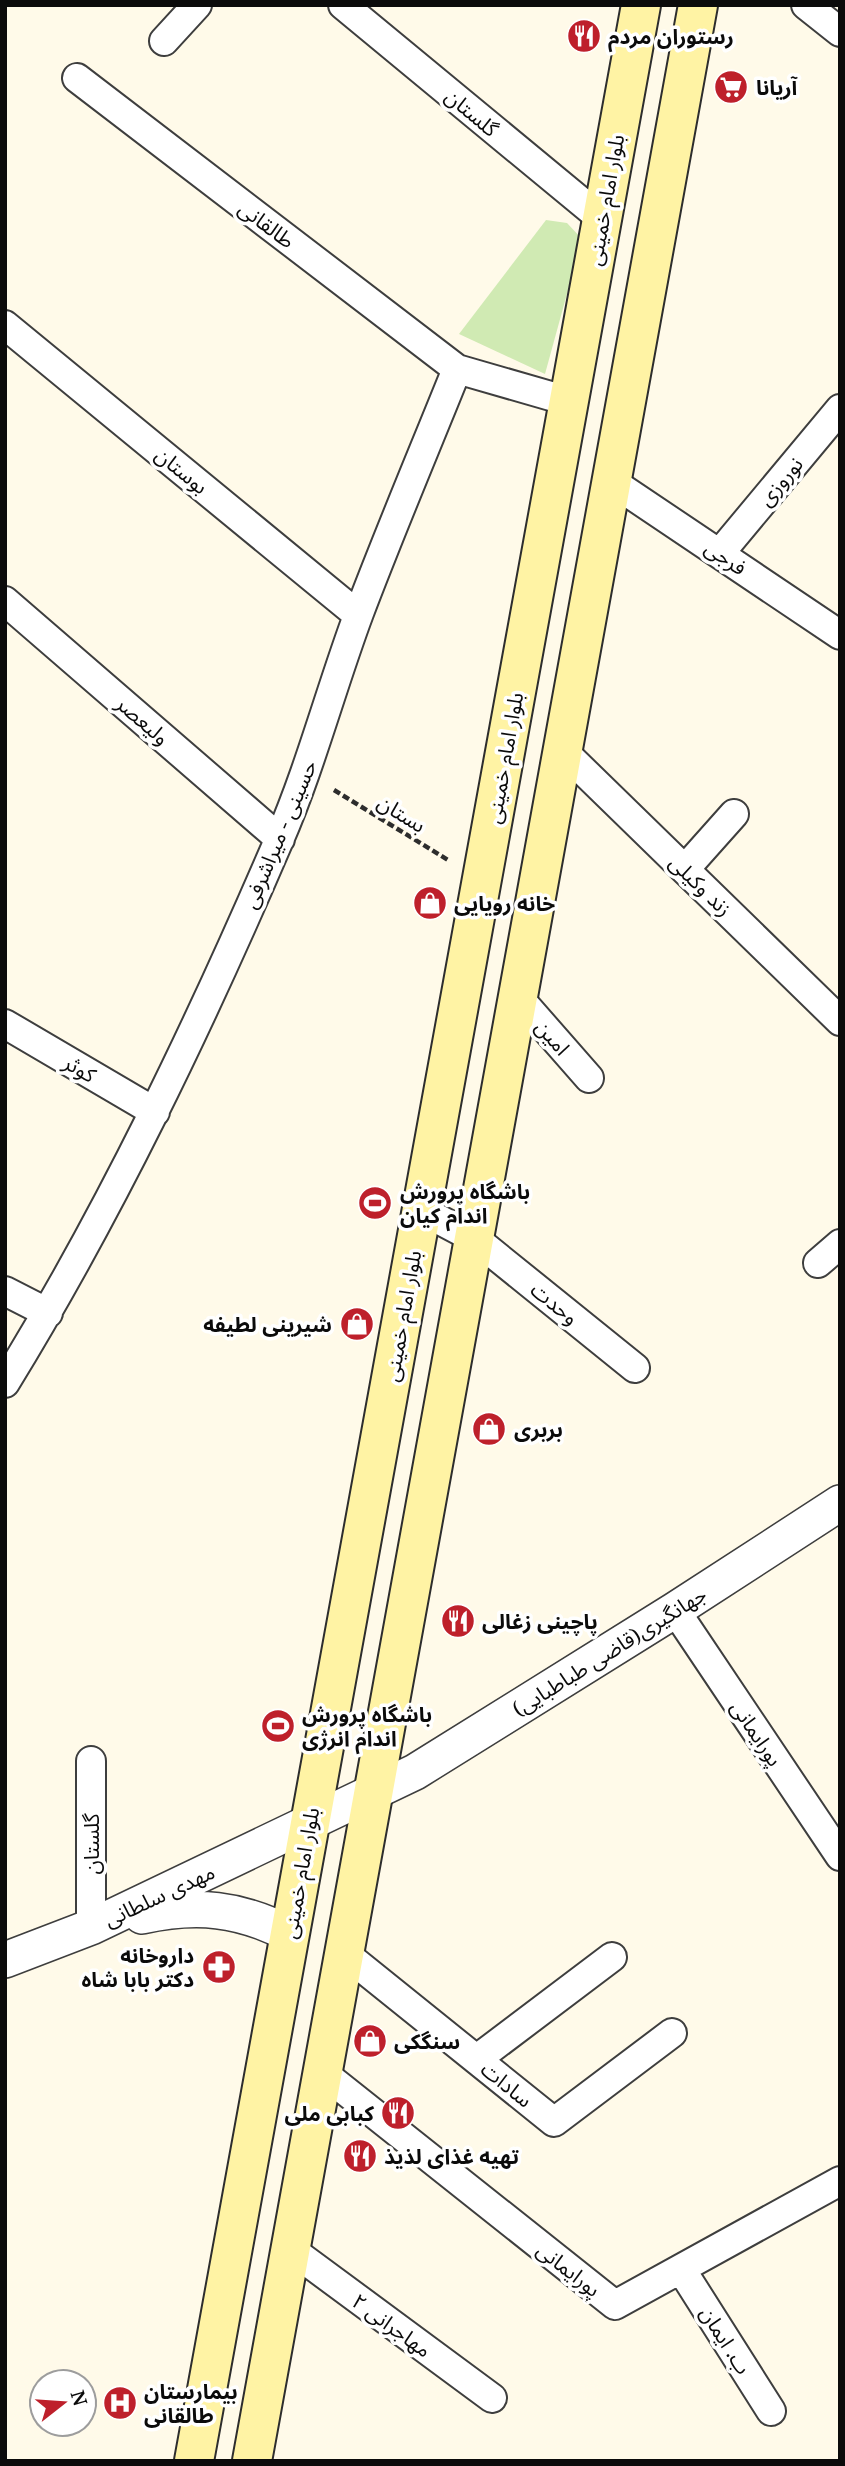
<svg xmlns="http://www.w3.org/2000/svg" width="845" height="2466" font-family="'Noto Serif','Noto Sans Arabic',serif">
	<rect width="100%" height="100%" fill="#fffae9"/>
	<path fill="#d0eab3" d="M546 220 567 223 582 239 545 374 459 334Z"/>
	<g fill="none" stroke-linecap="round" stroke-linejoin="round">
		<g stroke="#3e3e3e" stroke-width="32">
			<path id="minor" d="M343 5 602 219
				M806 5 840 32
				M164 41 197 5
				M77 78 457 369
				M5 325 358 615
				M611 481 840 635
				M720 553 840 409
				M5 601 280 839
				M562 750 840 1021
				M685 869 734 814
				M518 997 589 1078
				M5 1024 155 1112
				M421 1210 474 1238 635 1368
				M818 1263 840 1244
				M5 1291 48 1313
				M5 1383C111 1210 199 1026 279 840 311 766 331 688 359 613 390 531 424 451 457 369L568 401
				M675 1610 840 1856
				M91 1927V1761
				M344 1953 554 2122 672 2033
				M477 2059 612 1957
				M323 2073 615 2305 840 2181
				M293 2251 492 2398
				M681 2269 771 2411"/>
		</g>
		<g stroke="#3e3e3e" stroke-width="38">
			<path id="tertiary" d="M142 1916C196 1904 240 1908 289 1934
				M5 1960 91 1927 415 1772 675 1610 840 1503"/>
		</g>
		<g stroke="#2d2d2d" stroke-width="42">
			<path id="secondary" d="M194 2461 641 5
				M252 2461 698 5"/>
		</g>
		<path stroke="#2d2d2d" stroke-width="4.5" stroke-dasharray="7 3.5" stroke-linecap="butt" d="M334 790 448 860"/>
		<use href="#minor" stroke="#fff" stroke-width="28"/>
		<use href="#tertiary" stroke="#fff" stroke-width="35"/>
		<use href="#secondary" stroke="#fff3a4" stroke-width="38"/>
	</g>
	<defs>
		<g id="restaurant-disc" transform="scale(1.75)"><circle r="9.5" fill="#be202b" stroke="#fff"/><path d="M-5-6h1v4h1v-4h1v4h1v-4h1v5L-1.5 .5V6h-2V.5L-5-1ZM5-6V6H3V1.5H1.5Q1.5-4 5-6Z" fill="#fff"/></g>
		<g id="supermarket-disc" transform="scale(1.75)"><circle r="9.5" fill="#be202b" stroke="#fff"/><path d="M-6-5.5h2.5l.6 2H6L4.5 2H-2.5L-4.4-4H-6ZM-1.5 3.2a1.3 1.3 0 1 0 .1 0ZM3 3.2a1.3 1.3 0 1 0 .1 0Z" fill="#fff"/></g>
		<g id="shop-disc" transform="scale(1.75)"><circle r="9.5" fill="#be202b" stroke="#fff"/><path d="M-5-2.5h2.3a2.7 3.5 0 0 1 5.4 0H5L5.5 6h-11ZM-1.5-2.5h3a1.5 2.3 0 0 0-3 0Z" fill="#fff"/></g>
		<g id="stadium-disc" transform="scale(1.75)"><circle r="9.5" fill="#be202b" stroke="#fff"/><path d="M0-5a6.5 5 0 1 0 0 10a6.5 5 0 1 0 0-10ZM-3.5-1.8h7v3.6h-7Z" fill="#fff"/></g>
		<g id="pharmacy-disc" transform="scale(1.75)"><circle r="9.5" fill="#be202b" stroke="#fff"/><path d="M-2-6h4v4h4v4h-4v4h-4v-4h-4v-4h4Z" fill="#fff"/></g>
		<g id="hospital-disc" transform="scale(1.75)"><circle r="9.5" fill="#be202b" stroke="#fff"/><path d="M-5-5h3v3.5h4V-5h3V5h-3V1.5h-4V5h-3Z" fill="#fff"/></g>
	</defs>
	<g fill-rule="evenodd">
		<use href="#restaurant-disc" x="584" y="36"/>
		<use href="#supermarket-disc" x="731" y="87"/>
		<use href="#shop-disc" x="430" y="903"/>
		<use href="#stadium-disc" x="375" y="1203"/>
		<use href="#shop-disc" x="357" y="1324"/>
		<use href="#shop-disc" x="489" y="1429"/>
		<use href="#restaurant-disc" x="458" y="1621"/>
		<use href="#stadium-disc" x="278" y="1726"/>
		<use href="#pharmacy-disc" x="219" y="1967"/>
		<use href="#shop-disc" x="370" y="2041"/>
		<use href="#restaurant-disc" x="398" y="2113"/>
		<use href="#restaurant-disc" x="360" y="2156"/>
		<use href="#hospital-disc" x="120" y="2403"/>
	</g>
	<g text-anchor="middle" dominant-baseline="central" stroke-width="7" stroke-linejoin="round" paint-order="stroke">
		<g font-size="21" font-weight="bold" fill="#0b0b0b" stroke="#fff" text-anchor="start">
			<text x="608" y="36">رستوران مردم</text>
			<text x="756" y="87">آريانا</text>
			<text x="454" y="903">خانه رویایی</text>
			<text x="400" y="1191">باشگاه پرورش<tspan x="400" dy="24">اندام کیان</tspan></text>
			<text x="332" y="1324" text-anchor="end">شیرینی لطیفه</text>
			<text x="514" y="1429">بربری</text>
			<text x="482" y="1621">پاچینی زغالی</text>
			<text x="302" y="1714">باشگاه پرورش<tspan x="302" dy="24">اندام انرژی</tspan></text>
			<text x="194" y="1955" text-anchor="end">داروخانه<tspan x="194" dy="24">دکتر بابا شاه</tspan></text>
			<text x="394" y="2041">سنگکی</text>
			<text x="374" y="2113" text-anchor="end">کبابی ملی</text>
			<text x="384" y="2156">تهیه غذای لذیذ</text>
			<text x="144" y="2391">بیمارستان<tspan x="144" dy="24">طالقانی</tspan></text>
		</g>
		<g font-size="21" fill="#0b0b0b" stroke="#fff">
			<text transform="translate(472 112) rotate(40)">گلستان</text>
			<text transform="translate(605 200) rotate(-80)">بلوار امام خمینی</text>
			<text transform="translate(267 224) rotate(37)">طالقانی</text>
			<text transform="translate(182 470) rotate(39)">بوستان</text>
			<text transform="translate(780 481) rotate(-50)">نوروزی</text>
			<text transform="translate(726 557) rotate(34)">فرجی</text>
			<text transform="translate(143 720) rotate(41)">ولیعصر</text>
			<text transform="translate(504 758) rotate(-80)">بلوار امام خمینی</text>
			<text transform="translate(402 813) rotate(32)">بستان</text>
			<text transform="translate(279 834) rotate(-67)">حسینی - میراشرفی</text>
			<text transform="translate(701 885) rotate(44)">زند وکیلی</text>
			<text transform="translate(553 1037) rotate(49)">امین</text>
			<text transform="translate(80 1068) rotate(30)">کوثر</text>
			<text transform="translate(555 1303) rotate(39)">وحدت</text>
			<text transform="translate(402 1316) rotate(-80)">بلوار امام خمینی</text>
			<text transform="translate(609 1651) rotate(-32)">جهانگیری(قاضی طباطبایی)</text>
			<text transform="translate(757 1733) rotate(56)">پورایمانی</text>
			<text transform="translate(91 1844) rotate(-90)">گلستان</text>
			<text transform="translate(300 1873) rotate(-80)">بلوار امام خمینی</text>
			<text transform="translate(159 1895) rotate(-25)">مهدی سلطانی</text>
			<text transform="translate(507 2084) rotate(39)">سادات</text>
			<text transform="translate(569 2269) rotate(38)">پورایمانی</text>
			<text transform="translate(392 2325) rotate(36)">مهاجرانی ۲</text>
			<text transform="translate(726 2340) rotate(58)">ب. ایمان</text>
		</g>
	</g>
	<rect width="845" height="2466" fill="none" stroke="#0b0b0b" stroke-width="14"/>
	<g transform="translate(63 2403) rotate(73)"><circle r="33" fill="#ffffff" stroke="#9d9d9d" stroke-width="2"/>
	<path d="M0-5L12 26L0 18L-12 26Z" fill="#be202b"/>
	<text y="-10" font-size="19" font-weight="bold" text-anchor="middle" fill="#0b0b0b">N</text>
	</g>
</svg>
